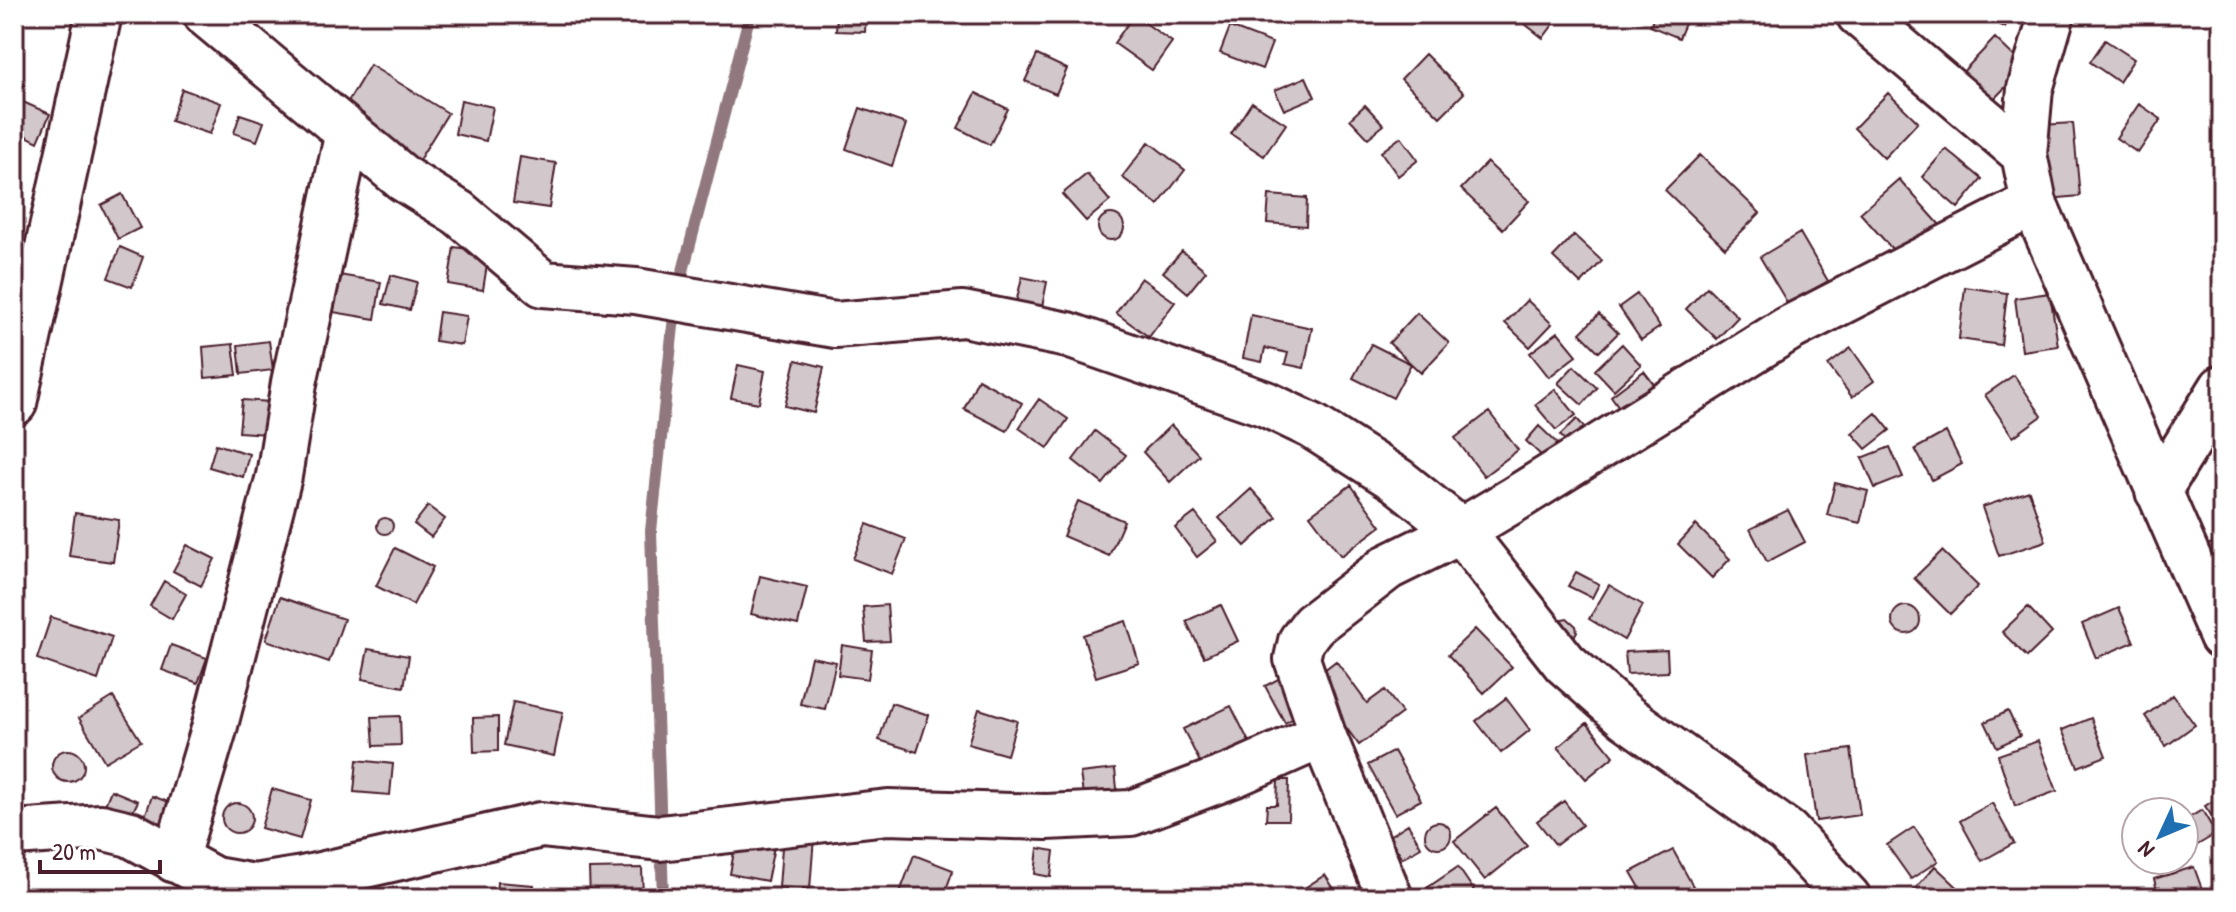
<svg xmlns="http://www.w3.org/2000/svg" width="2236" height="912" font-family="'Patrick Hand',sans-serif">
	<rect width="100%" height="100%" fill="#fff"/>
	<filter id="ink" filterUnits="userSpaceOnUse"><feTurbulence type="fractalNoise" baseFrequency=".0125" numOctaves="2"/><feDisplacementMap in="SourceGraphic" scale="16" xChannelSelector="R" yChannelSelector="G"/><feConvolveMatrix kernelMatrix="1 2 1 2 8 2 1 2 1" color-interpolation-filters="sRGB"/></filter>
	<g filter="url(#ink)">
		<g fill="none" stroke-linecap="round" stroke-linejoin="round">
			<path stroke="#91787e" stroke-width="12" d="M663 898 651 531 676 298 750 14"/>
		</g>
		<path fill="#d2c7cb" stroke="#4a1f2b" stroke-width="2" d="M837 14H866L865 32 836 31Z
			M1242 14H1267L1258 26Z
			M1512 14H1561L1543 38Z
			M1655 14H1689L1679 38 1650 26Z
			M1898 14H1920L1911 25Z
			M1972 14H2010L2005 27Z
			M1134 15 1172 42 1152 70 1114 43Z
			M1230 27 1272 43 1262 69 1220 53Z
			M1995 38 2025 67 1986 107 1957 78Z
			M2105 40 2134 59 2119 82 2090 62Z
			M1425 54 1464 93 1440 117 1401 79Z
			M1037 55 1067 69 1056 94 1025 81Z
			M370 65 448 113 414 168 337 120Z
			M1306 77 1315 97 1284 110 1275 90Z
			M182 89 221 103 210 134 171 121Z
			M976 93 1008 109 990 145 958 128Z
			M1888 93 1918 122 1884 158 1854 128Z
			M14 98 50 114 38 142 14 130Z
			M461 100 493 107 486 141 455 134Z
			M1252 102 1286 124 1264 156 1231 134Z
			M2139 104 2161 119 2138 153 2116 138Z
			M1365 105 1384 125 1368 138 1350 119Z
			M860 108 906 124 892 166 846 149Z
			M240 114 264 122 257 141 234 133Z
			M2073 123 2080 196 2049 199 2042 125Z
			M1401 137 1418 160 1398 176 1381 152Z
			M1149 142 1185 170 1158 205 1122 177Z
			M1946 149 1982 179 1958 208 1922 177Z
			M1700 155 1760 213 1725 248 1665 190Z
			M520 157 556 163 549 208 513 203Z
			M1487 162 1529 201 1503 229 1461 189Z
			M1087 174 1110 201 1086 221 1062 194Z
			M1899 179 1940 225 1901 259 1860 213Z
			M122 194 140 228 118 239 101 205Z
			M1269 195 1307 198 1306 226 1267 223Z
			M2222 209V252L2210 248Z
			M1098 227a13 13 0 1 1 26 0a13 13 0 1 1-26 0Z
			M1800 233 1828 281 1788 304 1760 257Z
			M1574 235 1602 261 1581 284 1553 257Z
			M120 247 143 257 132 287 108 278Z
			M454 247 489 252 483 290 448 284Z
			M1182 251 1206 271 1188 293 1163 272Z
			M339 275 381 282 375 319 333 312Z
			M391 275 417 282 410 310 383 304Z
			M1022 277 1047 282 1040 317 1014 312Z
			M1141 278 1175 302 1149 337 1116 313Z
			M1707 287 1738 317 1717 339 1686 309Z
			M1965 287 2007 293 2001 345 1959 339Z
			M2050 293 2058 346 2022 351 2015 298Z
			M1637 294 1660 327 1641 340 1619 307Z
			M1527 300 1552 324 1530 347 1505 323Z
			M439 312 467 316 462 345 435 341Z
			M1417 313 1449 343 1421 373 1389 343Z
			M1599 314 1618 333 1599 352 1580 333Z
			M1251 315 1312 328 1304 368 1285 364 1288 353 1265 348 1262 362 1243 358Z
			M1558 332 1577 355 1549 377 1530 353Z
			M269 341 273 370 241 374 238 345Z
			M233 344 237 375 205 378 203 347Z
			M1371 344 1411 364 1393 398 1353 378Z
			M1622 344 1641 365 1614 390 1595 370Z
			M1851 348 1874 381 1852 397 1828 365Z
			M796 360 824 367 814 413 785 406Z
			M738 365 765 371 759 403 731 398Z
			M1574 366 1597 388 1582 405 1558 383Z
			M1644 371 1663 396 1629 421 1611 396Z
			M2014 375 2042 416 2013 437 1985 395Z
			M978 379 1022 403 1007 431 964 409Z
			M1555 389 1576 415 1556 430 1535 405Z
			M1039 399 1068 419 1048 448 1019 428Z
			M242 400 286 403 284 435 239 432Z
			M1489 412 1518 450 1484 476 1455 438Z
			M1876 413 1890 430 1866 449 1852 433Z
			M1577 419 1594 438 1577 454 1560 435Z
			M1171 425 1199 455 1170 482 1143 452Z
			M1539 426 1559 445 1546 460 1526 441Z
			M1095 431 1126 455 1103 484 1073 460Z
			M1946 432 1962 464 1932 480 1915 449Z
			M216 444 249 454 243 477 209 467Z
			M1890 447 1903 477 1875 488 1862 458Z
			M1835 483 1868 491 1860 523 1827 515Z
			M1351 485 1381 526 1341 556 1310 515Z
			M1251 489 1277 517 1245 546 1219 518Z
			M2029 491 2046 541 1999 556 1982 507Z
			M1078 501 1124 521 1109 556 1063 536Z
			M428 506 445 519 431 537 414 524Z
			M1788 510 1805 542 1767 562 1750 529Z
			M75 513 119 520 113 562 69 556Z
			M1195 513 1217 541 1197 557 1175 528Z
			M377 526a8 8 0 1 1 16 0a8 8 0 1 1-16 0Z
			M867 524 906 539 892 574 853 559Z
			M1696 525 1730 559 1712 578 1678 544Z
			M2222 540V570L2210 574 2201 547Z
			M187 545 215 559 201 586 173 571Z
			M395 548 433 567 413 605 376 586Z
			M1942 551 1978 586 1950 614 1914 578Z
			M1576 572 1599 584 1592 598 1568 586Z
			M760 576 807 587 798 625 751 614Z
			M164 581 186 594 172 619 150 606Z
			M1609 585 1643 605 1624 640 1589 619Z
			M280 597 344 619 329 662 266 640Z
			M887 605 890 641 866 642 863 607Z
			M1221 605 1238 641 1204 657 1186 621Z
			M1892 620a14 14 0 1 1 28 0a14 14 0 1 1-28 0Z
			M2028 607 2052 633 2027 657 2002 632Z
			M2119 608 2134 642 2096 658 2082 624Z
			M51 617 112 637 98 680 37 659Z
			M1567 618 1576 626 1577 631 1573 639 1558 620Z
			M1126 621 1139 663 1096 677 1083 635Z
			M1475 629 1512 667 1484 693 1448 655Z
			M171 645 207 658 198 683 162 670Z
			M842 645 872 650 868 679 838 675Z
			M368 649 409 656 404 687 362 679Z
			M1667 650 1668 672 1627 674 1625 652Z
			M811 657 836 662 825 709 800 704Z
			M1336 661 1367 703 1385 690 1402 713 1359 745 1311 680Z
			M1282 677 1302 713 1285 723 1265 686Z
			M2173 695 2195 725 2166 746 2145 716Z
			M113 697 141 741 105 762 79 718Z
			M1506 698 1530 730 1501 753 1476 721Z
			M513 702 563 712 554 756 504 745Z
			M891 703 929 715 917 752 879 740Z
			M1231 706 1252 748 1205 772 1183 729Z
			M979 709 1017 721 1007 755 968 744Z
			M2008 711 2020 736 1997 747 1985 722Z
			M400 716 401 745 374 746 372 717Z
			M498 717V751L474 752 473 718Z
			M2091 718 2106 756 2078 767 2062 730Z
			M1587 723 1614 756 1586 779 1558 747Z
			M2038 741 2057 791 2015 806 1998 755Z
			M1851 749 1860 815 1816 821 1807 755Z
			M52 766a16 16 0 1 1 32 0a16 16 0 1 1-32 0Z
			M1394 751 1421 800 1395 814 1368 765Z
			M357 760 393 764 390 795 354 792Z
			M14 765 21 767 14 795Z
			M1115 769 1118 799 1084 802 1080 773Z
			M1278 780H1289L1288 820H1266L1267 805H1277Z
			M272 789 311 800 300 839 261 828Z
			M111 790 138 801 128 822 102 812Z
			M2222 795V831L2205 806Z
			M152 796 182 807 170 839 141 828Z
			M1564 801 1582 825 1556 845 1537 821Z
			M1992 803 2014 843 1982 861 1960 821Z
			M222 818a15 15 0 1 1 30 0a15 15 0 1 1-30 0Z
			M1496 808 1527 846 1485 880 1454 841Z
			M2202 810 2216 834 2194 847 2184 830V821Z
			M1425 835a13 13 0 1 1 26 0a13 13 0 1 1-26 0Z
			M1408 824 1421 847 1402 858 1389 836Z
			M1914 827 1938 861 1911 879 1887 845Z
			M783 834 814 837 810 889 779 887Z
			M736 840 774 847 767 881 730 874Z
			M1038 848 1054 851 1051 877 1035 874Z
			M1673 850 1694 888 1674 898H1646L1631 872Z
			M914 855 953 870 943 898H908L899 895Z
			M1935 866 1969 898H1907Z
			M1458 867 1475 892 1466 898H1425L1421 892Z
			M2194 867 2204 895 2196 898H2159L2154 879Z
			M642 868 643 898H590L589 869Z
			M1325 875 1340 898H1289Z
			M497 882 534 885 533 898H496Z
			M1089 891 1114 893V898H1089Z
			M55 892V898H14V895Z"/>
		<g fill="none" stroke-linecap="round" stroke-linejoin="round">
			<g stroke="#4a1f2b" stroke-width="50">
				<path id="street" d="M206 14 404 179 459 213 543 284 636 291 835 325 963 314 1068 335 1266 404 1312 426 1397 480 1461 531 1565 663 1626 717 1787 832 1848 898
					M1859 14 2024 154
					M2052 14 2030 89 2024 154 2034 203 2222 636
					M14 403 99 14
					M2158 491 2222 388
					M14 833 101 827 130 834 214 880 254 887 303 879 541 825 660 838 888 812 1046 817 1131 813 1235 774 1323 735
					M175 860 214 729 279 476 294 383 348 132
					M1390 898 1323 735 1297 659 1301 641 1313 625 1388 567 1461 531 1515 499 1788 329 2034 203"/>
			</g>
			<use href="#street" stroke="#fff" stroke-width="44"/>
		</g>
	</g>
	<rect width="2236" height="912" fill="none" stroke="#fff" stroke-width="48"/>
	<rect x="24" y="24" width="2188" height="864" fill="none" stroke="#4a1f2b" stroke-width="3" filter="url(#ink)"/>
	<g transform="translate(2160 836) rotate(226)"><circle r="38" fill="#ffffff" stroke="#b7a5aa" stroke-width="2"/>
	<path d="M0-6L14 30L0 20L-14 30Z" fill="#1f6fb2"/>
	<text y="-12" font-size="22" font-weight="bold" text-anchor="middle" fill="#4a1f2b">N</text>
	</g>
	<path d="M40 860v12h120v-12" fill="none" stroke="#4a1f2b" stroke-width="4"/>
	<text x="52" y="860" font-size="24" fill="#4a1f2b" stroke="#ffffff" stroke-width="6" paint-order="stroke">20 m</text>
</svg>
